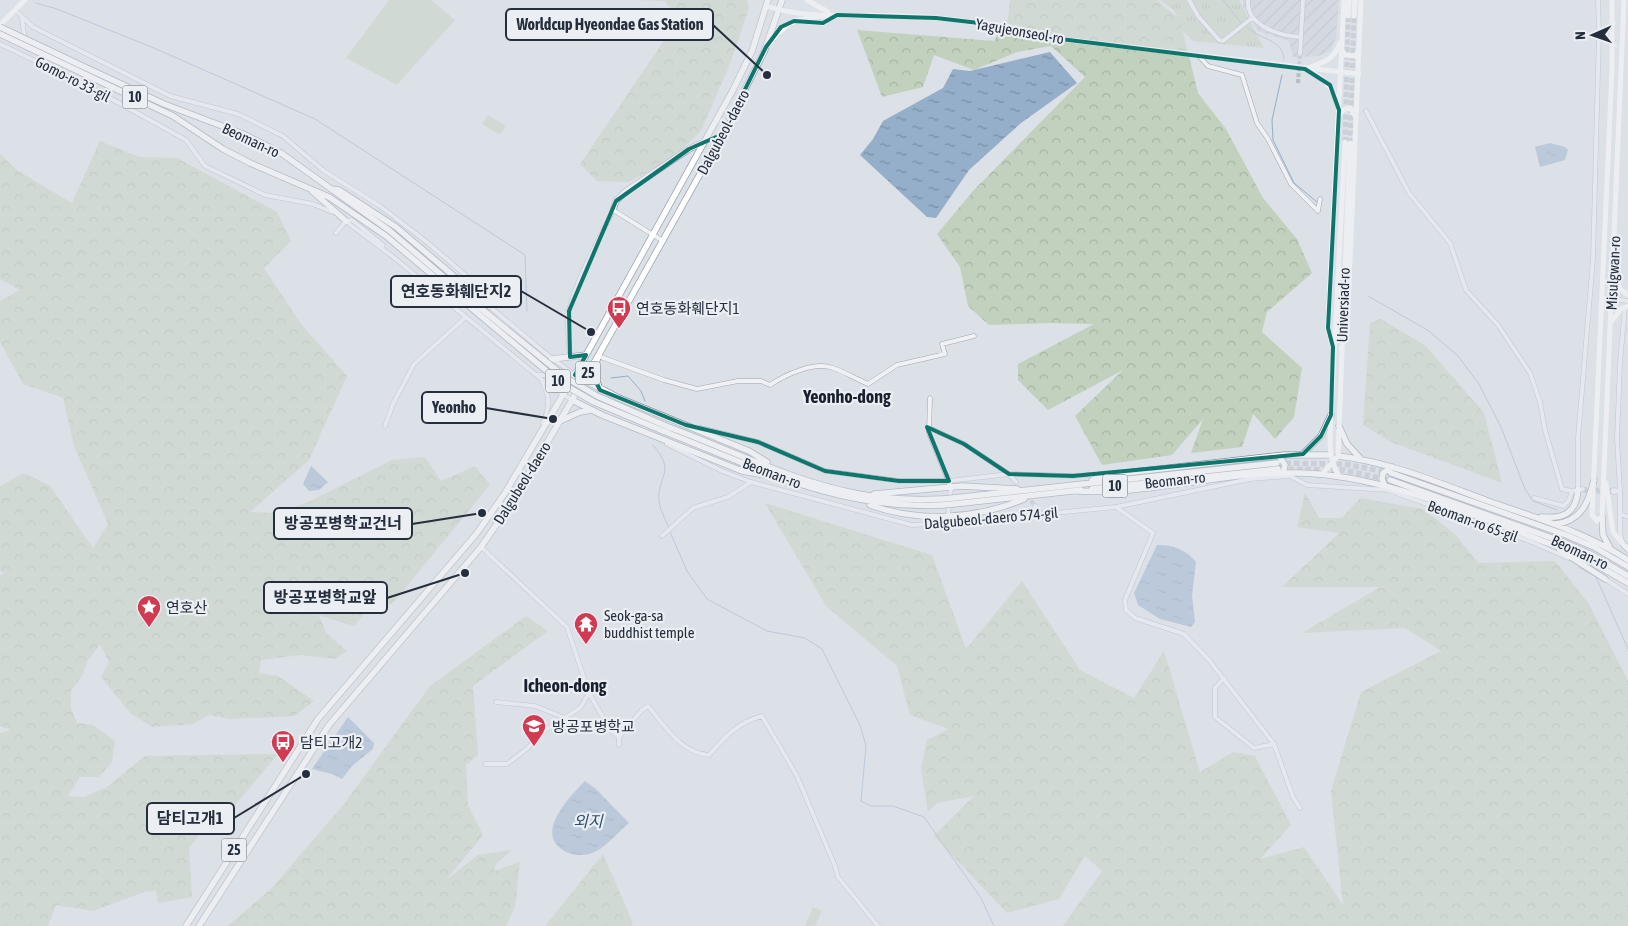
<svg xmlns="http://www.w3.org/2000/svg" width="1628" height="926" font-family="'Asap Condensed','Noto Sans KR',sans-serif">
	<defs>
		<pattern id="industrial-furrows" width="10" height="10" patternUnits="userSpaceOnUse" patternTransform="scale(1.25)"><rect width="10" height="10" fill="#cacfd9"/><path d="M-1 1l2-2M0 10L10 0M9 11l2-2" fill="none" stroke="#adb2bb"/></pattern>
		<pattern id="grass-tufts" width="24" height="20" patternUnits="userSpaceOnUse" patternTransform="scale(1.25)"><rect width="24" height="20" fill="#c2d1bd"/><path d="M3 7l-1-3M5 7V3M7 7l1-3M15 17l-1-3M17 17v-4M19 17l1-3" fill="none" stroke="#a7b4a3"/></pattern>
		<pattern id="forest-crowns" width="20" height="18" patternUnits="userSpaceOnUse" patternTransform="scale(1.25)"><rect width="20" height="18" fill="#c2d1bd"/><path d="M2 6a3 3 0 1 1 6 0M12 15a3 3 0 1 1 6 0" fill="none" stroke="#a7b4a3"/></pattern>
		<pattern id="water-ripples" width="26" height="14" patternUnits="userSpaceOnUse" patternTransform="scale(1.25)"><rect width="26" height="14" fill="#95aec9"/><path d="M2 4q2-2 4 0t4 0M15 11q2-2 4 0t4 0" fill="none" stroke="#798ea4"/></pattern>
	</defs>
	<rect width="100%" height="100%" fill="#dce0e7"/>
	<path fill="url(#industrial-furrows)" d="M1243 0H1339L1336 37 1331 50 1319 56 1293 57 1289 41 1258 31 1243 7Z"/>
	<path fill="url(#grass-tufts)" d="M1160 0H1239L1264 48 1193 41 1183 31 1174 10Z"/>
	<path fill="url(#forest-crowns)" d="M635 0H747L749 8 731 61 701 131 668 162 628 182 597 181 580 164 678 20 665 1Z
		M1010 0H1157L1180 20 1198 93 1226 129 1263 198 1297 239 1312 273 1267 312 1262 332 1302 368 1294 417 1275 439 1253 414 1242 447 1191 453 1203 419 1172 455 1102 465 1075 416 1123 370 1048 410 1018 380V364L1094 324 1051 323 989 325 968 306 960 267 937 234 974 190 1085 77 1051 46 1017 52 974 70 934 55 923 87 882 97 857 30 994 41 1008 18Z
		M100 141 139 157 177 158 277 212 291 241 264 268 301 324 347 376 309 460 250 512 278 513 308 502 392 460 425 457 441 481 475 466 490 485 392 604 374 602 354 626 319 615 326 633 347 651 335 659 301 655 261 660 259 673 278 676 314 701 294 716 231 719 209 715 193 724 152 727 130 713 101 677 109 662 100 644 87 662 82 676 71 691V708L77 723 93 725 115 741 112 762 99 777H80L68 796 84 797 107 787 145 756 278 754 231 810 213 818 189 848 192 897 158 903 156 891 144 892 93 911 56 905 48 926H0V733L11 730 0 726V576L5 573 0 571V486L24 473 50 486 93 548 108 524 74 446 63 398 23 384 0 342V301L20 290 0 279V154L18 171 72 203Z
		M1381 319 1426 346 1484 413 1502 483 1391 442 1363 425 1370 323Z
		M1305 493 1319 518H1342L1360 498 1423 509 1455 534 1478 563 1555 561 1589 604 1628 681V926H1063L1102 871 1085 856 1059 899 1007 913 934 836 974 796 937 803 928 812 921 768 927 740 949 729 910 715 897 666 826 606 765 503 932 555 966 649 1022 581 1080 670 1134 698 1164 651 1200 772 1233 752 1255 756 1291 825 1260 859 1304 847 1343 905 1331 791 1361 692 1441 651 1405 628 1302 633 1380 587H1282L1339 533 1297 527Z
		M526 616 548 631 473 686 478 755 466 765 468 805 483 835 446 880 478 855 512 850 496 864 494 871 520 862 515 907 506 926H228L272 888 344 804 430 686Z
		M603 854 633 923 631 926H545Z"/>
	<path fill="#c2d1bd" d="M389 0H431L455 20 397 85 346 58Z
		M488 115 506 126 500 135 482 124Z
		M813 907 822 911 815 926H805Z"/>
	<path fill="url(#water-ripples)" d="M1050 52 1077 83 1021 123 969 170 936 218 927 217 860 155 873 139 883 121 943 88 953 69 970 71Z
		M1550 143 1565 147 1568 150 1565 160 1540 167 1535 147Z
		M311 466 328 482 319 490 309 491 303 484Z
		M1157 545C1173 545 1185 549 1196 562L1192 595 1195 622 1191 627 1160 619 1138 605 1134 593Z
		M348 717 374 743 373 749 352 766 342 779 332 774 312 769Z
		M585 781 596 789 629 823C617 833 604 850 589 854 582 856 569 855 563 850 535 833 569 797 585 781Z"/>
	<g fill="none" stroke-linecap="round" stroke-linejoin="round">
		<path stroke="#95aec9" stroke-width="1" d="M1223 0 1241 23
			M36 3 57 9 154 48 315 119 525 255 527 311
			M1247 27C1261 41 1282 38 1284 59
			M1282 75 1272 120 1273 140 1294 183 1317 202
			M1368 296 1429 331 1458 356 1479 384 1501 427 1525 489 1533 501 1557 510
			M611 378 628 376 641 391 645 401
			M653 445C677 473 657 475 659 501 660 510 666 520 669 528
			M670 532 687 571 707 599 767 631 805 638 822 649 860 725 866 746 861 801 871 806H893L924 817 981 898 994 926
			M1579 567 1596 577 1628 649"/>
		<path stroke="#b7bcc5" stroke-width="4" stroke-dasharray="4 2" stroke-linecap="butt" d="M1298 83 1300 54
			M1583 489 1613 490
			M1584 491 1613 492
			M1027 496 1035 506"/>
		<path stroke="#b7bcc5" stroke-width="5" stroke-dasharray="5 2.5" stroke-linecap="butt" d="M1345 142 1348 16
			M1350 143 1354 16"/>
		<path stroke="#b7bcc5" stroke-width="5.5" stroke-dasharray="5.5 3" stroke-linecap="butt" d="M1277 463 1344 464 1387 472
			M1280 469 1343 470 1390 480"/>
		<g stroke="#a1a7b1" stroke-width="5">
			<path id="minor" d="M1189 0 1198 16 1219 40 1223 41 1252 18
				M1248 0C1246 26 1280 36 1301 37
				M15 10 33 27 170 96 238 114 283 136 324 171 380 206 428 243 471 280 489 306 550 357 575 375
				M22 19 25 40
				M0 44 90 87 186 140 205 166 265 195 313 204 332 212
				M1300 54 1303 0
				M1198 55 1208 66 1242 75 1257 123 1268 139 1291 184 1318 211 1320 199
				M1366 111 1409 193 1450 243 1466 290 1498 325 1530 373 1540 402 1545 430 1562 489 1572 491
				M344 220 392 256 547 384 572 400
				M346 221 352 220 383 245
				M336 233 346 221
				M1602 297 1628 301
				M598 356 664 380 697 389 738 381H761L770 385C785 375 814 361 833 368 845 372 856 379 868 384L897 365 945 354 942 344 974 336
				M570 357C569 342 566 325 569 310 578 275 598 242 613 210L663 241
				M538 375H544L548 371 549 363
				M542 381C550 397 550 407 543 423
				M930 398 929 433 951 487 948 516
				M385 426 393 404 414 364 466 317
				M700 428 758 442 825 471 899 481H949L1009 474
				M929 428 964 444 1009 474
				M667 444 722 471 751 482
				M1016 482 1009 474 1073 476 1105 474
				M1578 490V438L1593 259 1599 34 1598 0
				M1613 490 1620 491V533L1622 541
				M1613 492 1620 491 1617 439 1620 363 1625 307
				M1534 498 1564 506 1569 500 1572 491 1583 489
				M1035 506 1041 514
				M1116 507 1153 533 1125 600 1126 610 1135 618 1184 634 1209 660 1274 744 1293 797 1300 808
				M1620 514 1628 517
				M662 536 693 508 728 497 751 482 912 525 950 523 1116 507 1250 479 1290 476 1307 485 1388 490 1532 542 1568 558
				M481 547 567 627 589 693 609 728 619 737V745
				M1605 579 1628 594
				M1224 678 1215 688V717L1254 748 1274 744
				M496 702 535 706 565 718
				M619 737 642 710 648 706C665 726 681 753 709 755 725 737 738 722 762 716L797 776 835 866 838 877 878 926
				M485 764H507L528 748 541 733 580 708 589 693"/>
		</g>
		<g stroke="#9ba4b3" stroke-width="7">
			<path id="primary" d="M613 210 616 201 625 192 689 149 704 142
				M552 359 586 355
				M186 926 318 719 477 533 505 493 580 366 733 90 752 51 768 0
				M199 926 329 725 481 547 514 499 598 356 718 142 764 52 782 0"/>
		</g>
		<g stroke="#838d9e" stroke-width="7">
			<path id="trunk" d="M78 64 164 104 243 134 281 153 390 231 473 302
				M76 70 173 116 223 149 250 163 329 197 386 236 469 306
				M331 189 339 190 396 227 489 306
				M312 191 346 221
				M598 356 594 372 600 390
				M575 375 619 398 749 451 767 462
				M572 400 602 415 742 471 770 476
				M560 421 580 412 591 410
				M666 426C729 449 793 482 859 494 887 500 915 500 943 499
				M1339 426 1347 444 1360 458
				M663 431C758 468 838 510 943 505
				M1303 454 1321 436 1331 415
				M1279 456 1285 465 1283 473
				M1338 456C1390 462 1439 483 1488 501 1536 518 1585 532 1628 560
				M1391 473 1566 535 1594 547 1628 567
				M1092 480 1107 475 1284 455H1330
				M1390 480 1563 542 1590 554 1628 576
				M1385 486 1382 479 1383 473 1392 467
				M1092 489 1278 469
				M1077 491C1152 495 1225 471 1299 473 1387 475 1481 519 1564 549L1590 561 1628 583
				M874 494 962 486 1017 489
				M953 498 1277 463
				M954 504 1081 490
				M870 505C920 523 976 519 1024 499
				M1602 516 1603 535 1610 548
				M1541 517C1563 519 1576 514 1578 490
				M1556 524C1581 521 1589 502 1594 480
				M1624 545 1628 549
				M1560 550 1605 579"/>
		</g>
		<use href="#minor" stroke="#eff1f5" stroke-width="4"/>
		<path stroke="#fff" stroke-width="5" d="M807 0 828 12
			M1612 0V70L1592 515 1597 521 1602 516 1624 0
			M766 6C807 20 860 14 903 16 951 17 998 25 1044 37L1359 74
			M1348 16 1349 0
			M1354 16 1355 0
			M800 21 823 23 836 15
			M0 25 25 0
			M768 45C787 20 793 20 824 16
			M1342 50 1345 55 1355 56 1359 50
			M1308 68C1323 63 1335 59 1340 43
			M1308 70C1323 78 1333 86 1337 103
			M1338 117 1343 110 1350 108 1356 117
			M1615 276 1620 289 1628 295
			M1610 323 1622 308 1628 306
			M1333 347 1328 328 1329 305 1344 0
			M1341 349 1346 333 1348 307 1361 0
			M1322 474 1338 456 1350 143
			M1339 476C1327 457 1330 437 1331 415L1345 142
			M1606 483 1613 532 1624 545"/>
		<use href="#primary" stroke="#fff" stroke-width="5.5"/>
		<use href="#trunk" stroke="#fff" stroke-width="5.5"/>
		<g stroke="#838d9e" stroke-width="7" stroke-linecap="butt">
			<path id="trunk-bridge" d="M0 27 78 64
				M0 34 76 70
				M473 302 565 377 597 396 666 426
				M469 306 561 383 594 402 663 431
				M943 499 953 498
				M943 505 954 504"/>
		</g>
		<use href="#trunk-bridge" stroke="#fff" stroke-width="5.5"/>
	</g>
	<path d="M0 0H1628V926H0ZM837 15 936 18 996 25 1044 37 1305 69 1330 85 1339 110 1328 328 1333 347 1331 415 1321 436 1303 454 1073 476 1009 474 964 444 927 427 949 481H899L825 471 758 442 686 425 600 390 590 370 583 381 575 375 586 355 570 357 569 311 616 201 689 149 723 134 766 47 781 27 794 21 823 23Z" fill="#dce0e7" fill-opacity=".55" fill-rule="evenodd"/>
	<path fill="none" stroke="#0f766e" stroke-width="4" stroke-linejoin="round" d="M837 15 936 18 996 25 1044 37 1305 69 1330 85 1339 110 1328 328 1333 347 1331 415 1321 436 1303 454 1073 476 1009 474 964 444 927 427 949 481H899L825 471 758 442 686 425 600 390 590 370 583 381 575 375 586 355 570 357 569 311 616 201 689 149 723 134 766 47 781 27 794 21 823 23Z"/>
	<defs>
		<g id="bus-pin" transform="scale(1.25)"><path d="M0 17L-7.5 6A9.5 9.5 0 1 1 7.5 6Z" fill="#d23a52" stroke="#ebeff4"/><path d="M-5-6H5V4H4V6H2V4H-2V6H-4V4H-5ZM-3.5-4V0h7V-4ZM-3.5 1.2v1.5H-2V1.2ZM2 1.2v1.5H3.5V1.2Z" fill="#fff"/></g>
		<g id="sight-pin" transform="scale(1.25)"><path d="M0 17L-7.5 6A9.5 9.5 0 1 1 7.5 6Z" fill="#d23a52" stroke="#ebeff4"/><path d="M0-6L1.8-2.2L6-1.7L2.9 1.2L3.7 5.4L0 3.3L-3.7 5.4L-2.9 1.2L-6-1.7L-1.8-2.2Z" fill="#fff"/></g>
		<g id="temple-pin" transform="scale(1.25)"><path d="M0 17L-7.5 6A9.5 9.5 0 1 1 7.5 6Z" fill="#d23a52" stroke="#ebeff4"/><path d="M0-6L5-2H3V0L6.5 2.5H4V6H1.5V3h-3V6H-4V2.5H-6.5L-3 0V-2H-5Z" fill="#fff"/></g>
		<g id="school-pin" transform="scale(1.25)"><path d="M0 17L-7.5 6A9.5 9.5 0 1 1 7.5 6Z" fill="#d23a52" stroke="#ebeff4"/><path d="M0-5L7-2L0 1L-7-2ZM-4 1L0 2.5L4 1V4Q0 6-4 4Z" fill="#fff"/></g>
	</defs>
	<g fill-rule="evenodd">
		<use href="#bus-pin" x="619" y="308"/>
		<use href="#sight-pin" x="149" y="607"/>
		<use href="#temple-pin" x="586" y="624"/>
		<use href="#school-pin" x="534" y="726"/>
		<use href="#bus-pin" x="283" y="742"/>
	</g>
	<g text-anchor="middle" dominant-baseline="central" stroke-width="4.5" stroke-linejoin="round" paint-order="stroke">
		<g fill="#ebeff4" stroke="#606874" stroke-width="1">
			<rect x="122.5" y="85.5" width="25" height="23" rx="4"/>
			<rect x="575.5" y="361.5" width="25" height="23" rx="4"/>
			<rect x="545.5" y="369.5" width="25" height="23" rx="4"/>
			<rect x="1102.5" y="474.5" width="25" height="23" rx="4"/>
			<rect x="221.5" y="838.5" width="25" height="23" rx="4"/>
		</g>
		<g font-size="14" font-weight="bold" fill="#252e3d">
			<text x="135" y="97">10</text>
			<text x="588" y="373">25</text>
			<text x="558" y="381">10</text>
			<text x="1115" y="486">10</text>
			<text x="234" y="850">25</text>
		</g>
		<g font-size="15" fill="#252e3d" stroke="#ebeff4">
			<text transform="translate(1020 31) rotate(10)">Yagujeonseol-ro</text>
			<text transform="translate(73 79) rotate(27)">Gomo-ro 33-gil</text>
			<text transform="translate(723 132) rotate(-62)">Dalgubeol-daero</text>
			<text transform="translate(251 140) rotate(25)">Beoman-ro</text>
			<text transform="translate(1613 273) rotate(-87)">Misulgwan-ro</text>
			<text transform="translate(1343 305) rotate(-88)">Universiad-ro</text>
			<text transform="translate(772 473) rotate(21)">Beoman-ro</text>
			<text transform="translate(1175 480) rotate(-6)">Beoman-ro</text>
			<text transform="translate(522 483) rotate(-58)">Dalgubeol-daero</text>
			<text transform="translate(991 518) rotate(-5)">Dalgubeol-daero 574-gil</text>
			<text transform="translate(1473 521) rotate(20)">Beoman-ro 65-gil</text>
			<text transform="translate(1580 552) rotate(25)">Beoman-ro</text>
		</g>
		<g font-size="15" fill="#252e3d" stroke="#ebeff4" text-anchor="start">
			<text x="636" y="308">연호동화훼단지1</text>
			<text x="166" y="607">연호산</text>
			<text x="604" y="615">Seok-ga-sa<tspan x="604" dy="17">buddhist temple</tspan></text>
			<text x="552" y="726">방공포병학교</text>
			<text x="300" y="742">담티고개2</text>
		</g>
		<g font-size="16" font-style="italic" fill="#2e4d72" stroke="#ebeff4">
			<text x="588" y="821">외지</text>
		</g>
		<g font-size="18" font-weight="bold" fill="#181f2e" stroke="#ebeff4">
			<text x="847" y="396">Yeonho-dong</text>
			<text x="565" y="685">Icheon-dong</text>
		</g>
	</g>
	<path fill="none" stroke="#252e3d" stroke-width="2" d="M767 75L713 25M591 332L521 291M553 419L486 408M482 513L412 524M465 573L387 598M306 774L234 818"/>
	<g fill="#252e3d" stroke="#ebeff4" stroke-width="2">
		<circle cx="767" cy="75" r="5"/>
		<circle cx="591" cy="332" r="5"/>
		<circle cx="553" cy="419" r="5"/>
		<circle cx="482" cy="513" r="5"/>
		<circle cx="465" cy="573" r="5"/>
		<circle cx="306" cy="774" r="5"/>
	</g>
	<g fill="#ebeff4" stroke="#252e3d" stroke-width="2">
		<rect x="506" y="9" width="207" height="31" rx="5"/>
		<rect x="391" y="276" width="130" height="31" rx="5"/>
		<rect x="422" y="392" width="64" height="31" rx="5"/>
		<rect x="274" y="508" width="138" height="31" rx="5"/>
		<rect x="264" y="582" width="123" height="31" rx="5"/>
		<rect x="147" y="803" width="87" height="31" rx="5"/>
	</g>
	<g font-size="16" text-anchor="middle" font-weight="bold" fill="#252e3d">
		<text x="610" y="30">Worldcup Hyeondae Gas Station</text>
		<text x="456" y="297">연호동화훼단지2</text>
		<text x="454" y="413">Yeonho</text>
		<text x="343" y="529">방공포병학교건너</text>
		<text x="325" y="603">방공포병학교앞</text>
		<text x="190" y="824">담티고개1</text>
	</g>
	<g transform="translate(1593 35) rotate(268)" stroke="#ebeff4" stroke-width="4" paint-order="stroke">
	<path d="M0-4L9 19L0 12L-9 19Z" fill="#252e3d"/>
	<text y="-8" font-size="14" font-weight="bold" text-anchor="middle" fill="#252e3d">N</text>
	</g>
</svg>
